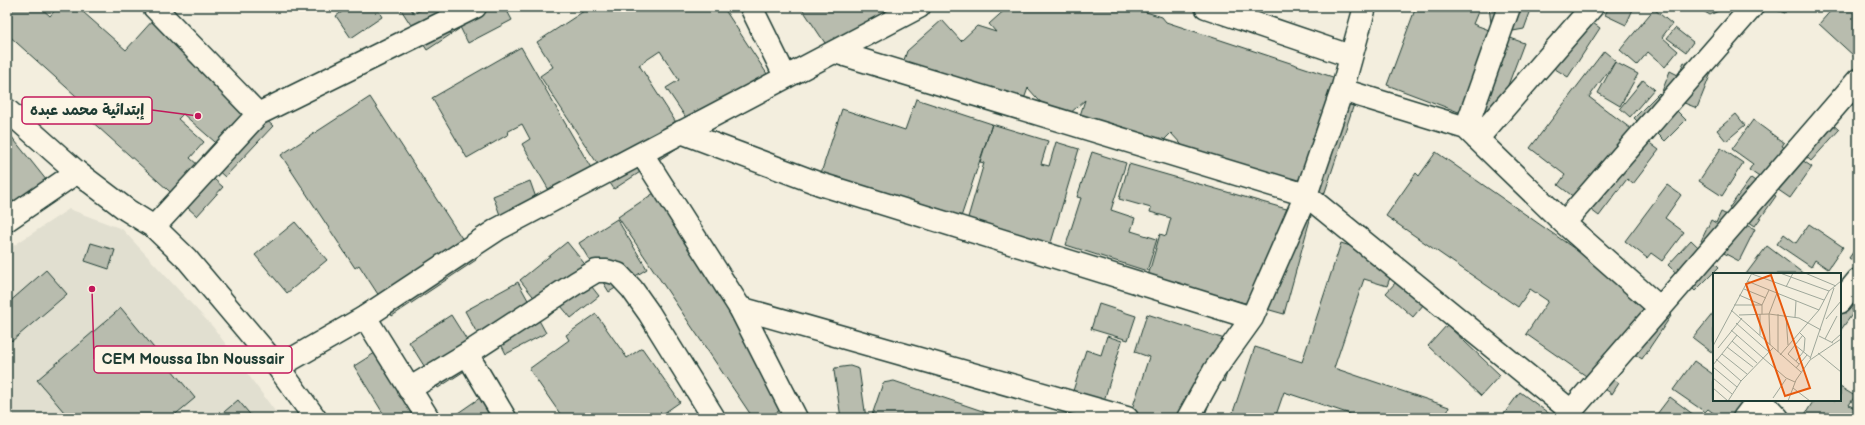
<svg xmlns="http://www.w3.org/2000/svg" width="1865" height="425" font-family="'Balsamiq Sans','Playpen Sans Arabic',sans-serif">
	<rect width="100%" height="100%" fill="#f3eede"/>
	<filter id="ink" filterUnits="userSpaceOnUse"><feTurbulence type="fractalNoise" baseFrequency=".025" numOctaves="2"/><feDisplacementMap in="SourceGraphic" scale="8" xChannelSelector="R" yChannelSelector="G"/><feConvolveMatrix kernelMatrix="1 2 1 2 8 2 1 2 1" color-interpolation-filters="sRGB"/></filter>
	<g filter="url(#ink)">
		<path fill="#e1dfd0" d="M69 209 122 229 213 327 280 418H7V250Z"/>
		<path fill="#b8bcae" stroke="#1f3d34" d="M7 7H40L50 16 58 7H87L83 12 126 50 154 19 273 126 225 177 202 156 215 142 183 114 178 119 204 142 190 158 223 187 197 216 89 119 95 113 7 34Z
			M349 7H376L382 17 351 38 336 16Z
			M401 7H410L414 14 425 7H445L459 29 427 50 400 8Z
			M450 7H505L512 20 468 43Z
			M590 7H723L773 83 697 134 666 88 679 80 660 51 639 65 688 141 614 189 540 76 553 67 537 42Z
			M801 7H888L891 11 831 52Z
			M1008 7H1130L1162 17 1166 22 1360 86 1323 198 1191 155 1171 133 1162 142 1093 119 1073 137 1085 100 1068 115 1045 107 1028 88 1022 105 912 69 904 60 907 51 942 20 961 41 977 26 996 32 989 24Z
			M1416 7H1480L1473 24 1524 43 1493 125 1387 85Z
			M1489 7H1532L1524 29 1513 31 1491 23Z
			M1609 7H1634L1626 25 1605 15Z
			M1696 7H1718L1720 10 1710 15Z
			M1767 7H1787L1785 13Z
			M1834 7H1858V53L1855 57 1819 24Z
			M1654 9 1672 24 1662 37 1678 51 1665 67 1648 52 1637 65 1620 50Z
			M1580 14 1600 28 1568 77 1547 64Z
			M1675 28 1693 42 1686 52 1667 38Z
			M521 47 594 173 553 197 522 144 530 139 522 124 507 132 509 134 467 158 432 98Z
			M1604 51 1616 61 1589 97 1659 150 1633 184 1627 179 1599 216 1558 185 1565 175 1530 148Z
			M1615 62 1638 74 1620 106 1598 93Z
			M1684 62 1711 73 1697 108 1661 94 1670 71 1678 75Z
			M1643 80 1654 89 1630 117 1620 108Z
			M1659 93 1686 120 1665 141 1650 126 1646 130 1634 118Z
			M370 97 476 260 392 316 359 265 355 268 281 155Z
			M916 99 992 124 960 220 821 173 842 109 905 130Z
			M1818 111 1839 130 1811 161 1790 142Z
			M1736 114 1745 125 1726 141 1717 130Z
			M1753 120 1784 143 1782 146 1812 167 1790 198 1749 170 1753 164 1732 149Z
			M992 124 1048 141 1041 164 1049 166 1056 142 1079 149 1050 246 967 221 984 163 980 162Z
			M7 131 47 181 7 213Z
			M1721 148 1743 163 1722 196 1699 181Z
			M1092 152 1126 163 1111 210 1135 218 1131 231 1157 239 1147 271 1066 245 1081 198 1077 197Z
			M1436 152 1671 316 1642 359 1624 347 1606 374 1619 383 1612 394 1526 334 1548 301 1530 289 1518 307 1386 216 1416 173 1419 176Z
			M1129 164 1311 216 1284 314 1148 276 1160 234 1166 236 1171 218 1150 212 1151 208 1119 199Z
			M1751 178 1776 196 1755 226 1729 208Z
			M530 181 540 209 503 223 493 196Z
			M1667 185 1681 195 1665 218 1684 232 1662 261 1651 253 1647 258 1625 241Z
			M660 189 800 397 768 418H753L618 217Z
			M1721 212 1755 229 1739 261 1701 241 1711 220 1716 223Z
			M617 219 647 269 609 292 579 243Z
			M295 222 327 260 287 293 255 255Z
			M1809 224 1843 247 1828 269 1815 260 1811 267 1777 244 1784 234 1796 243Z
			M1691 240 1719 267 1695 291 1668 265Z
			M567 242 588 268 581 273 599 296 571 318 561 306 549 316 520 280Z
			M91 243 115 250 109 269 85 261Z
			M1341 243 1396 261 1387 286 1364 279 1334 368 1449 407 1446 418H1362L1284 392 1275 418H1231L1255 347 1302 362Z
			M1858 245V264L1849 258Z
			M1767 246 1804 274H1746Z
			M46 270 67 294 12 341 7 336V304Z
			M1397 281 1424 304 1413 317 1386 293Z
			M518 282 546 333 506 354 499 340 485 348 465 311Z
			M1840 286 1858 300V302L1852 310 1854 312 1840 331Z
			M1099 304 1136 316 1128 340 1091 329Z
			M121 308 195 398 171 418H69L37 380Z
			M1714 312V354L1693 338Z
			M596 314 627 358 642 348 680 402 657 418H620L618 415 613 418H563L529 369 569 340 566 335Z
			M1147 314 1237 343 1224 382 1217 380 1204 418H1141L1130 415 1149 357 1135 352Z
			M451 315 480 361 438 388 409 342Z
			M1447 325 1500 375 1481 396 1428 346Z
			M1107 336 1122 341 1103 404 1072 394 1086 350 1101 355Z
			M386 346 430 418H386L354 366Z
			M1694 361 1714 375V400H1749L1765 418H1720L1708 409 1705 412 1673 390Z
			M850 366 859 369 866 418H841L834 371 835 368Z
			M894 381 1003 418H871L883 383Z
			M1840 387 1855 396 1849 405 1858 410V418H1808L1804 416 1814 400H1840Z
			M1520 392 1555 418H1501Z
			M487 393 504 418H457L455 415Z
			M1670 397 1698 418H1654Z
			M238 400 253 418H217Z"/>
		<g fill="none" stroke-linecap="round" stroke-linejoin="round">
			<g stroke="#1f3d34" stroke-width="25">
				<path id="street" d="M154 7 258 114
					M751 7 785 76
					M1206 7 1350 56
					M835 52 1306 195 1571 411
					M1342 90 1466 128 1564 223 1659 307
					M1466 128 1509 7
					M681 132 820 184 1252 318
					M1477 139 1592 7
					M7 220 77 172
					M1564 223 1752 7
					M154 227 258 114 475 7
					M1840 302 1858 280
					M740 308 1127 418
					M365 317 428 418
					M467 354 505 418
					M409 389 467 354 576 283 596 271H607L618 274 632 289 649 313 714 418
					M1761 400 1778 418
					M1188 418 1214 371 1252 318 1306 195 1342 90 1365 7
					M1565 418 1858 80
					M1744 418 1758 400"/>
			</g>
			<g stroke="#1f3d34" stroke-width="25">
				<path id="secondary" d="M7 110 77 172 127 210 154 227 187 259 278 367 315 418
					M642 154 740 308 796 418
					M278 367 365 317 498 229 919 7"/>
			</g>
			<use href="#street" stroke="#fcf5e5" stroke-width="22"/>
			<use href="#secondary" stroke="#fcf5e5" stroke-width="22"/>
		</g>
	</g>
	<g transform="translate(1713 273)">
		<rect width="128" height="128" fill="#f3eede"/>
		<path fill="none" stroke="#9ea79a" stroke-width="1" d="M67 0 116 18M92 0 123 13M39 1 111 27M34 8 106 37M73 14 80 0M31 16 53 25M26 22 49 32M21 32H49M18 37 88 99M47 41V62M49 41V32L56 17M65 41V79M26 42 56 41 86 45 108 57M73 43 75 72M82 44 83 28M113 46 128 28M23 50 56 79M18 57 73 105 82 109M106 63 120 70M112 66 124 43M19 68 44 90M119 69 128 61M57 72 56 41 64 20M82 72 98 85M0 73 39 0M14 74 40 94M5 75 29 45M105 80 128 99M9 81 34 101M67 82 106 37 116 18 128 8M3 86 28 108M97 86 121 15M83 88 91 78 92 65 87 60M86 91 75 81 90 62M0 92 24 62M0 94 24 114M83 95 94 82M0 105 19 121M0 115 15 128M80 115 97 128M60 125 73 106M15 128 28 108 60 75M75 128 83 107 97 87 128 66"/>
		<path fill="#e8590c" fill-opacity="0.15" stroke="#e8590c" stroke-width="2" d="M58 2 97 115 72 123 33 11Z"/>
		<rect width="128" height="128" fill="none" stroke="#1f3d34" stroke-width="2"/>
	</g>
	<path fill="none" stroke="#c2185b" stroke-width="1.5" d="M198 116L152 110M92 289L94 359"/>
	<g fill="#c2185b" stroke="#fcf5e5" stroke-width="1.5">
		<circle cx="198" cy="116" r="4"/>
		<circle cx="92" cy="289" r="4"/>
	</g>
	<g fill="#fcf5e5" stroke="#c2185b" stroke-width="1.5">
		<rect x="22" y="97" width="130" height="27" rx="4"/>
		<rect x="94" y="346" width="198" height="27" rx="4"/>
	</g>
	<g font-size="15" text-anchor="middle" font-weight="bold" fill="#1f3d34">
		<text x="87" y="115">إبتدائية محمد عبده</text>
		<text x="193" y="364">CEM Moussa Ibn Noussair</text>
	</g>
	<rect width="1865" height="425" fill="none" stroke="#fcf5e5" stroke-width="24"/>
	<rect x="12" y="12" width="1841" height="401" fill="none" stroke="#1f3d34" stroke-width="1.5" filter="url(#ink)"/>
</svg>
